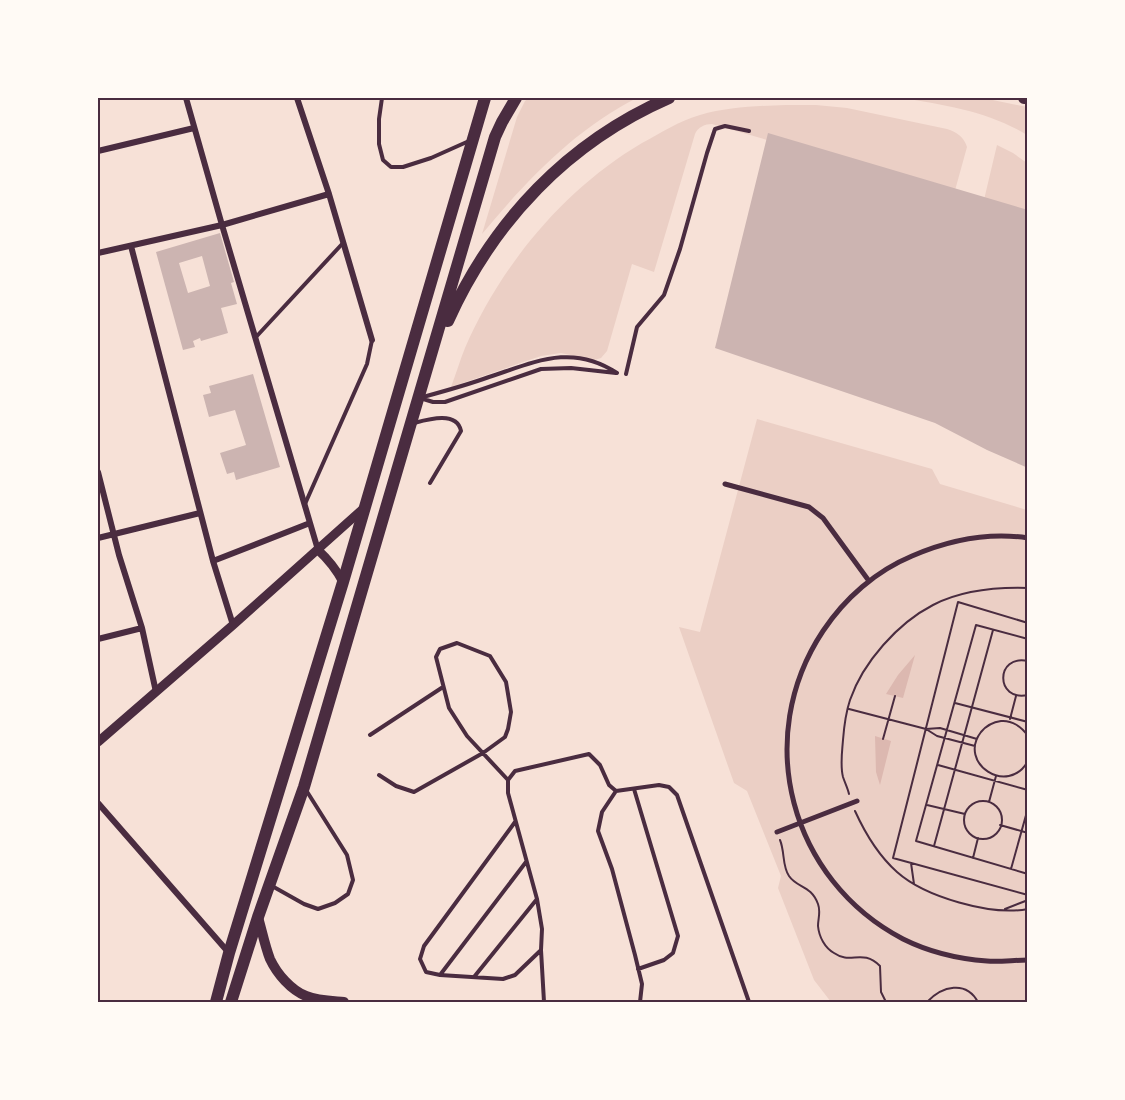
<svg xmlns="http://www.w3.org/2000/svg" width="1125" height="1100" font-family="Raleway,sans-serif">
	<rect width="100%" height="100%" fill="#f7e1d7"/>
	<path fill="#ebcfc5" d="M528 98H637C575 129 526 181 482 234L517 117 525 101Z
		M903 98H983L1027 107V135C990 112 945 105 903 98Z
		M786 105H816L847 108 947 129C957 132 964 137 967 147L954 194 712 124C705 124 698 127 695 134L654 272 632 264 607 351 601 358 594 360 561 353 541 356 451 387C456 374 460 360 465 348 501 265 564 189 642 143 661 133 679 121 700 115 728 107 757 106 786 105Z
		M997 145 1013 153 1027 163V217L983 204Z
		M757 419 932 469 940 484 1027 510V1002H831L814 980 778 888 781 876 747 791 734 783 679 627 700 632Z"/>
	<path fill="#dcb8b0" d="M915 655 903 698 886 694 898 675Z
		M875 736 891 741 880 785 876 772Z"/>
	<path fill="#ccb4b1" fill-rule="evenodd" d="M768 133 1028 210V468L987 450 935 423 715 348Z
		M220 233 234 282 231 283 237 304 221 308 228 333 201 341 200 338 193 341 195 347 183 350 156 252ZM202 256 210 286 188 293 179 263Z
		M253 374 280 467 236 480 234 472 227 474 220 453 246 445 235 410 209 417 203 395 211 393 209 386Z"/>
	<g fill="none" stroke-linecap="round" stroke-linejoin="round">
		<path stroke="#4a2c40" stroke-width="2" d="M1028 623 958 602 893 858 1028 895
			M1028 639 976 625 916 841 1028 874
			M1028 661C995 654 995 702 1028 695
			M955 703 1028 722
			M849 709 926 729 937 736 975 746
			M1010 719 1016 696
			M926 729 940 728 977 739
			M1028 736C1022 727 1012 720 1001 721 993 722 986 726 981 732 957 763 1008 797 1028 761
			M883 739 895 696
			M938 765 1028 790
			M849 794C848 789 845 783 843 777 840 765 842 753 843 740 844 727 846 712 850 700 863 662 898 623 933 605 962 590 996 587 1028 588
			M964 820a19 19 0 1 1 38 0a19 19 0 1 1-38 0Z
			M989 802 996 776
			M927 805 965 814
			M855 811C865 833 879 856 897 872 925 897 991 916 1028 909
			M1000 825 1028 833
			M780 840C785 852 782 866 789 876 797 888 811 885 818 904 821 912 818 918 818 926 819 937 825 948 834 953 851 965 862 948 880 966L881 992 886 1002
			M934 846 993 630
			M973 858 978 838
			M911 863 914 884
			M1011 869 1028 808
			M1005 909 1028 900
			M927 1002C942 986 966 980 978 1002"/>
		<path stroke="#4a2c40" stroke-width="4" d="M382 98 379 119V144L383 160 391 167H403L431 158 469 141
			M256 337 343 243
			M626 374 637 327 664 295 680 249 707 153 715 129 725 126 749 131
			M423 397C445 391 467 385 489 377 535 362 572 343 617 373
			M420 398 433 402H445L541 369 571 368 616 373
			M414 423C429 419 457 411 461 431L430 483
			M305 504 367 364 372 340
			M370 735 443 687
			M379 775 396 786 414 792 483 753 505 737 508 729 511 712 506 682 490 656 457 643 440 649 436 657 449 708 467 736 508 780
			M634 789 678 936 673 953 664 960 638 969
			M616 791 602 812 598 831 612 869 635 955 642 984 640 1002
			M515 822 424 946 420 959 426 972 440 975 503 979 515 975 540 951
			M272 886 304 904 318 909 335 903 348 894 353 880 347 855 306 790
			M440 975 526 862
			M474 977 537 899
			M544 1002 541 950 542 929 537 899 508 793V780L515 771 589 754 600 765 609 785 616 791 659 785 669 787 677 795 749 1002"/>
		<path stroke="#4a2c40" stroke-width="5" d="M725 484 809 507 823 518 869 581
			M1028 538C988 532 949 540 912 556 876 571 845 598 823 631 752 738 790 880 903 939 929 952 959 959 987 961 1000 962 1014 960 1028 960
			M777 832 857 801"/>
		<path stroke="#4a2c40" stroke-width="6" d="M186 98 222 225 318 550
			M297 98 329 194 372 340
			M98 151 194 128
			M131 246 213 561 233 625
			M98 253 222 225 329 194
			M98 472 119 555 142 628 156 692
			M98 538 200 513
			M213 561 310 523
			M98 639 142 628
			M98 803 229 953"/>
		<path stroke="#4a2c40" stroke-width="9" d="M318 550C329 560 336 569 343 582
			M98 742 233 625 364 508"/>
		<path stroke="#4a2c40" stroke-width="10" d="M258 917C262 931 265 946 270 959 277 974 291 990 306 996 318 1001 332 1001 344 1002"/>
		<path stroke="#4a2c40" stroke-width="12" d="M1024 98H1028
			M448 321C493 221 568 142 669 98
			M216 1002 229 953 343 582 485 98
			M231 1002 258 917 304 787 495 137 502 122 516 98"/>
	</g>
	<rect width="1125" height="1100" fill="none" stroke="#fffaf5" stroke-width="198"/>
	<rect x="99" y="99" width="927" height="902" fill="none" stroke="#4a2c40" stroke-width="2"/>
</svg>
